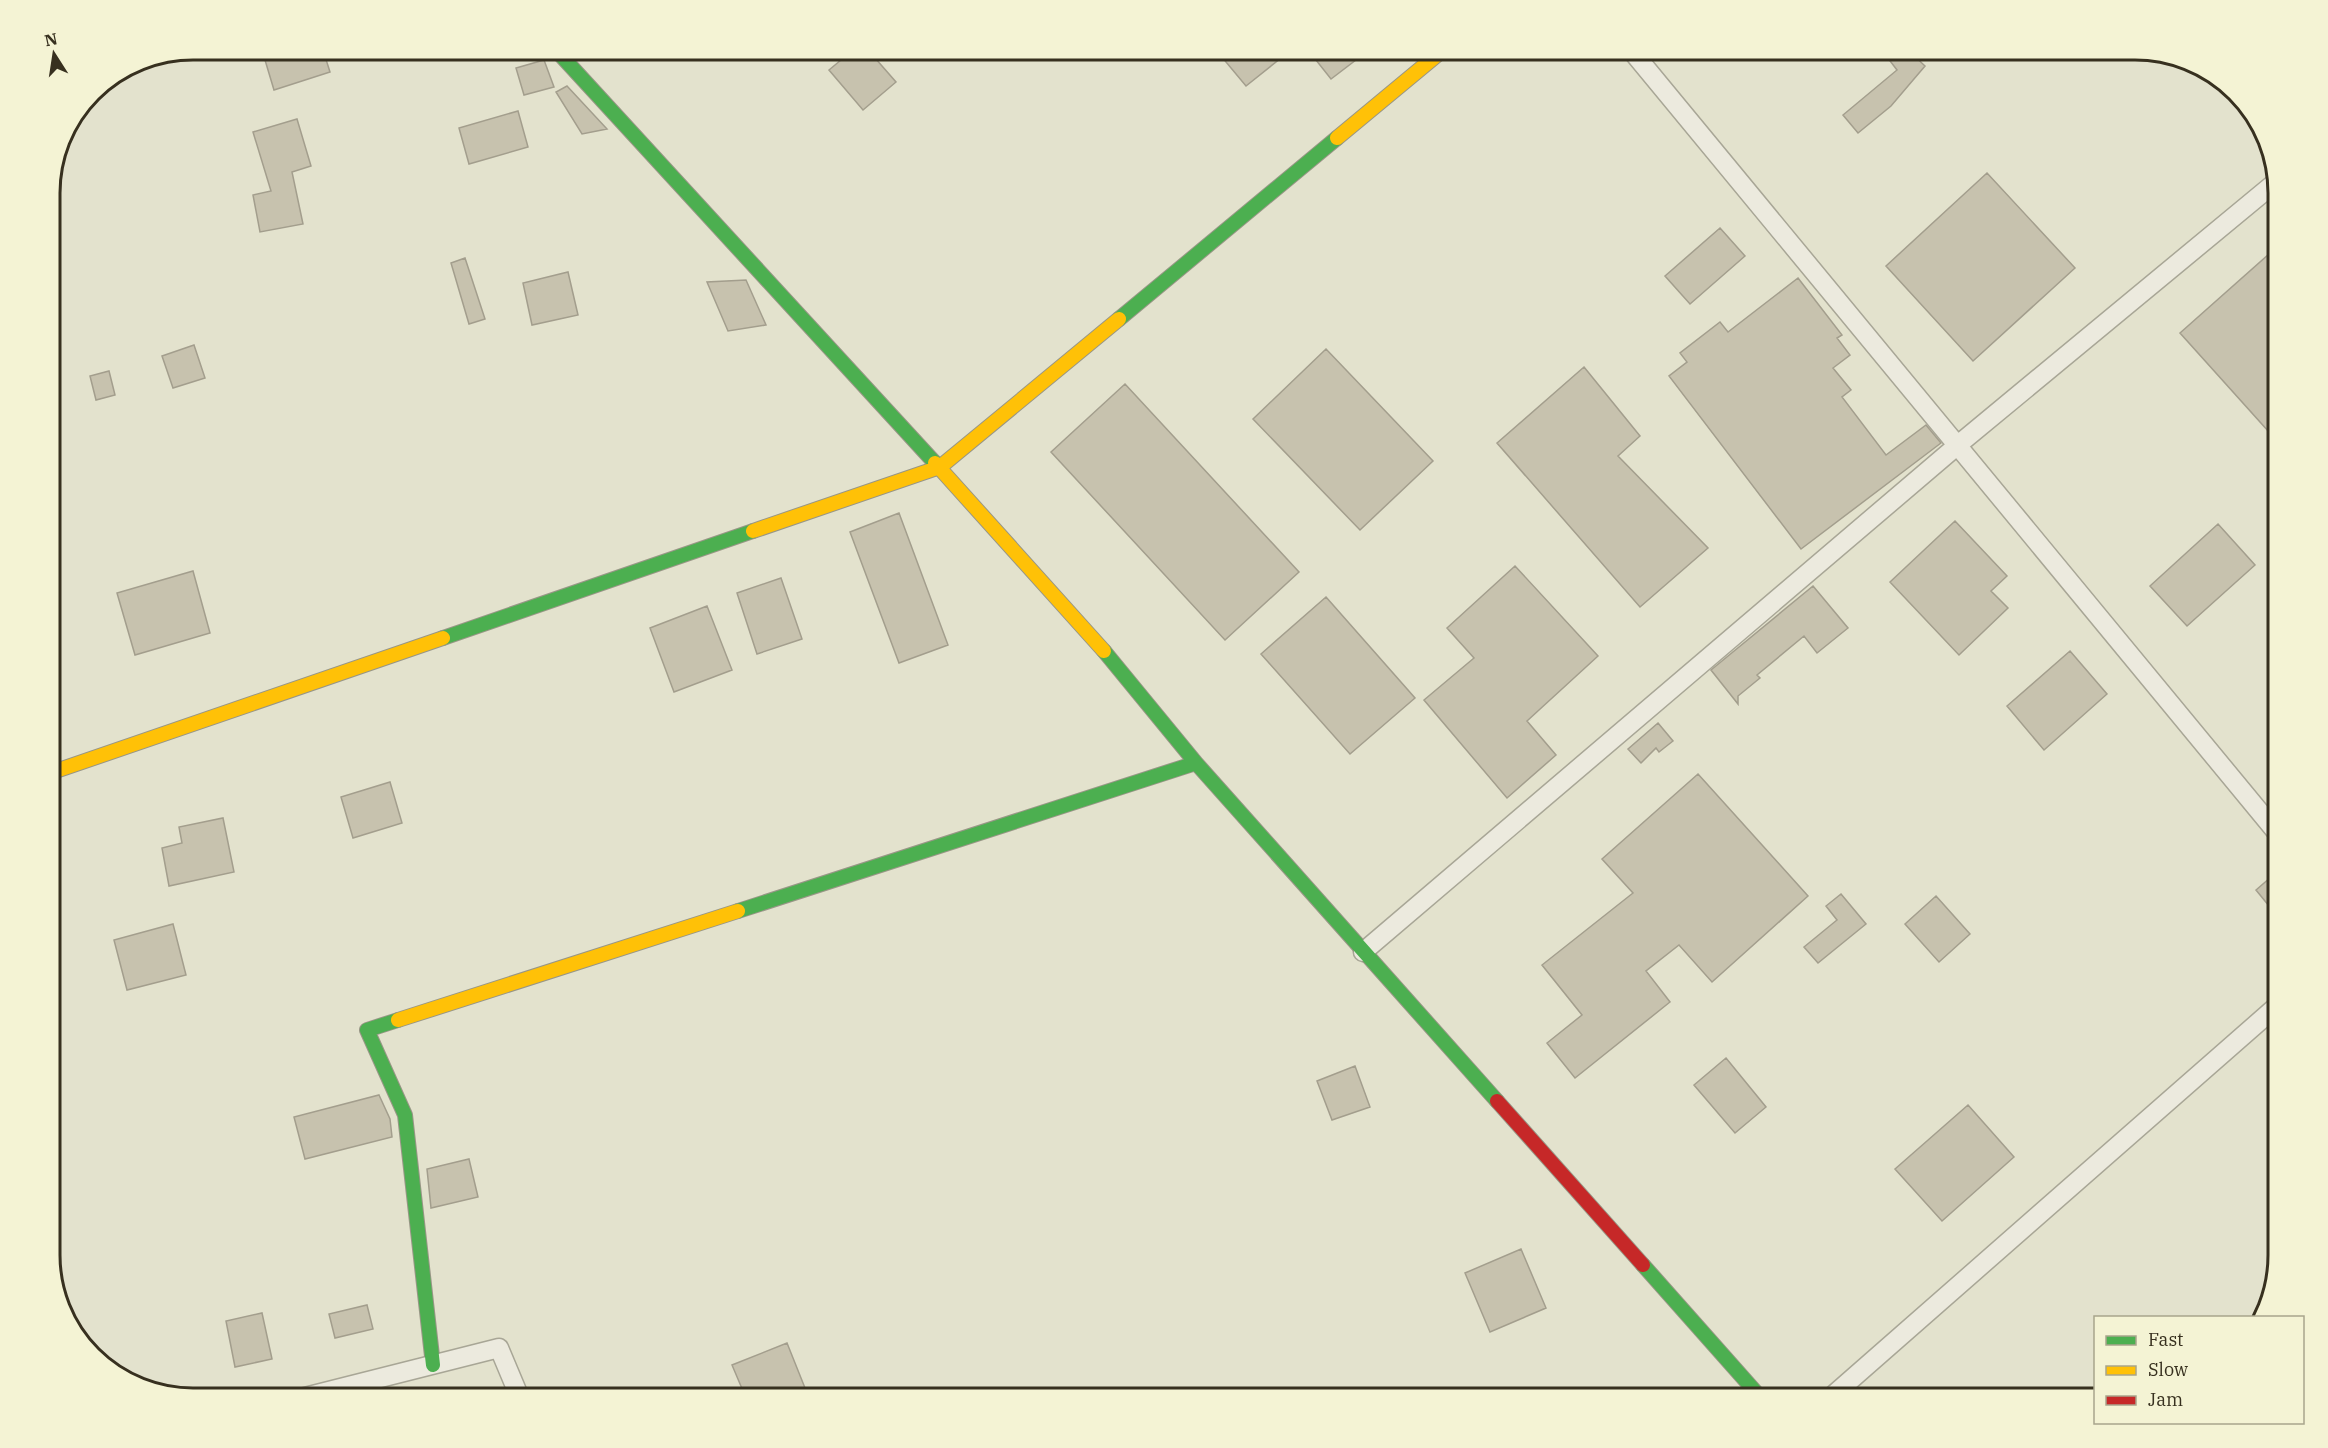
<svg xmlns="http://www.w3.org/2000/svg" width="2328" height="1448" font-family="'IBM Plex Serif',serif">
	<rect width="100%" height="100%" fill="#e3e2cd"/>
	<path fill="#c7c2ae" stroke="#a39e8d" stroke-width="1.5" d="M262 50H323L330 72 274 90Z
		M853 50H868L896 82 863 110 829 70Z
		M1216 50H1291L1246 86Z
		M1308 50H1369L1331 79Z
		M1897 50H1908L1925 66 1891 106 1858 133 1843 115 1897 70 1887 57Z
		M544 60 554 87 524 95 516 68Z
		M567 86 607 129 582 134 556 92Z
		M518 111 528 147 469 164 459 128Z
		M297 119 311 166 292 172 303 224 260 232 253 195 271 191 253 132Z
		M1987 173 2075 268 1973 361 1886 266Z
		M1720 228 1745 256 1690 304 1665 276Z
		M2278 246V442L2180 333Z
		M465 258 485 319 469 324 451 263Z
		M568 272 578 315 532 325 523 283Z
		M1798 278 1842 335 1837 338 1850 355 1833 368 1851 390 1842 397 1886 455 1926 425 1941 443 1801 549 1669 376 1687 362 1680 353 1720 322 1728 332Z
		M746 280 766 325 728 331 707 282Z
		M194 345 205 378 173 388 162 356Z
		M1326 349 1433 461 1360 530 1253 419Z
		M1584 367 1640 436 1618 456 1708 548 1640 607 1497 443Z
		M109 371 115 395 96 400 90 376Z
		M1125 384 1299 572 1225 640 1051 452Z
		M899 513 948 645 899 663 850 532Z
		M1955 521 2007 576 1991 591 2008 608 1959 655 1890 582Z
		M2218 524 2255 565 2187 626 2150 586Z
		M1515 566 1598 656 1527 721 1556 755 1507 798 1424 700 1474 658 1447 628Z
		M193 571 210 633 135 655 117 593Z
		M781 578 802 639 757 654 737 593Z
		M1813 586 1848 628 1817 653 1804 636 1757 675 1760 678 1738 696V704L1711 670Z
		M1326 597 1415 698 1350 754 1261 654Z
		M707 606 732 670 674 692 650 628Z
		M2070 651 2107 694 2044 750 2007 706Z
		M1658 723 1673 741 1659 752 1656 748 1641 763 1628 749Z
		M1698 774 1808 896 1712 982 1679 945 1646 971 1670 1002 1575 1078 1547 1043 1582 1015 1542 965 1633 893 1602 859Z
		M390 782 402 823 353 838 341 797Z
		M223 818 234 872 169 886 162 848 182 843 179 827Z
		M2278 871V917L2256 890Z
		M1841 894 1866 924 1818 963 1804 947 1837 920 1826 906Z
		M1936 896 1970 934 1939 962 1905 924Z
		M173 924 186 975 127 990 114 940Z
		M1726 1058 1766 1107 1735 1133 1694 1085Z
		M1355 1066 1370 1107 1332 1120 1317 1081Z
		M379 1095 390 1119 392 1137 305 1159 294 1117Z
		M1968 1105 2014 1157 1942 1221 1895 1169Z
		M469 1159 478 1197 431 1208 427 1169Z
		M1521 1249 1546 1308 1490 1332 1465 1273Z
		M367 1305 373 1329 335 1338 329 1314Z
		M262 1313 272 1359 235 1367 226 1321Z
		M787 1343 809 1398H746L732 1365Z"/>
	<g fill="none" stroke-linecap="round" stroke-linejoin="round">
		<g stroke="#a8a696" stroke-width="21">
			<path id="street" d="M1631 50 2278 834
				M1363 952 1959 444 2277 181
				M301 1398 499 1348 520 1398
				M1830 1398 2278 1005"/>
		</g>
		<g stroke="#989686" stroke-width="16">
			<path id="fast" d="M556 50 935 463
				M1119 319 1337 138
				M443 638 753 531
				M1104 651 1196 763 1497 1101
				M738 911 1196 763
				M398 1020 367 1030 405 1115 433 1365
				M1643 1265 1761 1398"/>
		</g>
		<g stroke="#989686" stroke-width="16">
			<path id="slow" d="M1337 138 1443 50
				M935 463 1104 651
				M753 531 940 467 1119 319
				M50 773 443 638
				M398 1020 738 911"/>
		</g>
		<g stroke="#989686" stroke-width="16">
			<path id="jam" d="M1497 1101 1643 1265"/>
		</g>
		<use href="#street" stroke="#eceade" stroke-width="18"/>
		<use href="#fast" stroke="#4caf50" stroke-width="14"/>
		<use href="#slow" stroke="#ffc107" stroke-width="14"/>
		<use href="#jam" stroke="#c62828" stroke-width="14"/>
	</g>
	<path d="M0 0H2328V1448H0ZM193 60H2135A133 133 0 0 1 2268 193V1255A133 133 0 0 1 2135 1388H193A133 133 0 0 1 60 1255V193A133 133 0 0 1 193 60Z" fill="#f4f3d4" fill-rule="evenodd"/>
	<path fill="none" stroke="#37301f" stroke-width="3" d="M193 60H2135A133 133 0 0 1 2268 193V1255A133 133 0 0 1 2135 1388H193A133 133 0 0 1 60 1255V193A133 133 0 0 1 193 60Z"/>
	<rect x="2094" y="1316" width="210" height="108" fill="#f4f3d4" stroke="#a8a58c" stroke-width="1.5"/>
	<rect x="2106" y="1336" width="30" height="9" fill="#4caf50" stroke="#a8a58c" stroke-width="1.5"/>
	<text x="2148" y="1346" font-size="18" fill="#37301f">Fast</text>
	<rect x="2106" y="1366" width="30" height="9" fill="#ffc107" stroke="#a8a58c" stroke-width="1.5"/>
	<text x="2148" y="1376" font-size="18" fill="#37301f">Slow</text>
	<rect x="2106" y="1396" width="30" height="9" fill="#c62828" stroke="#a8a58c" stroke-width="1.5"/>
	<text x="2148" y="1406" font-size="18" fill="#37301f">Jam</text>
	<g transform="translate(54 54) rotate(348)" stroke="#f4f3d4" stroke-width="4.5" paint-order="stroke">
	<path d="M0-4.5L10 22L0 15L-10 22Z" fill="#37301f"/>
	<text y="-9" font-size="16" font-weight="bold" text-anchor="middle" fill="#37301f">N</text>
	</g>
</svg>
